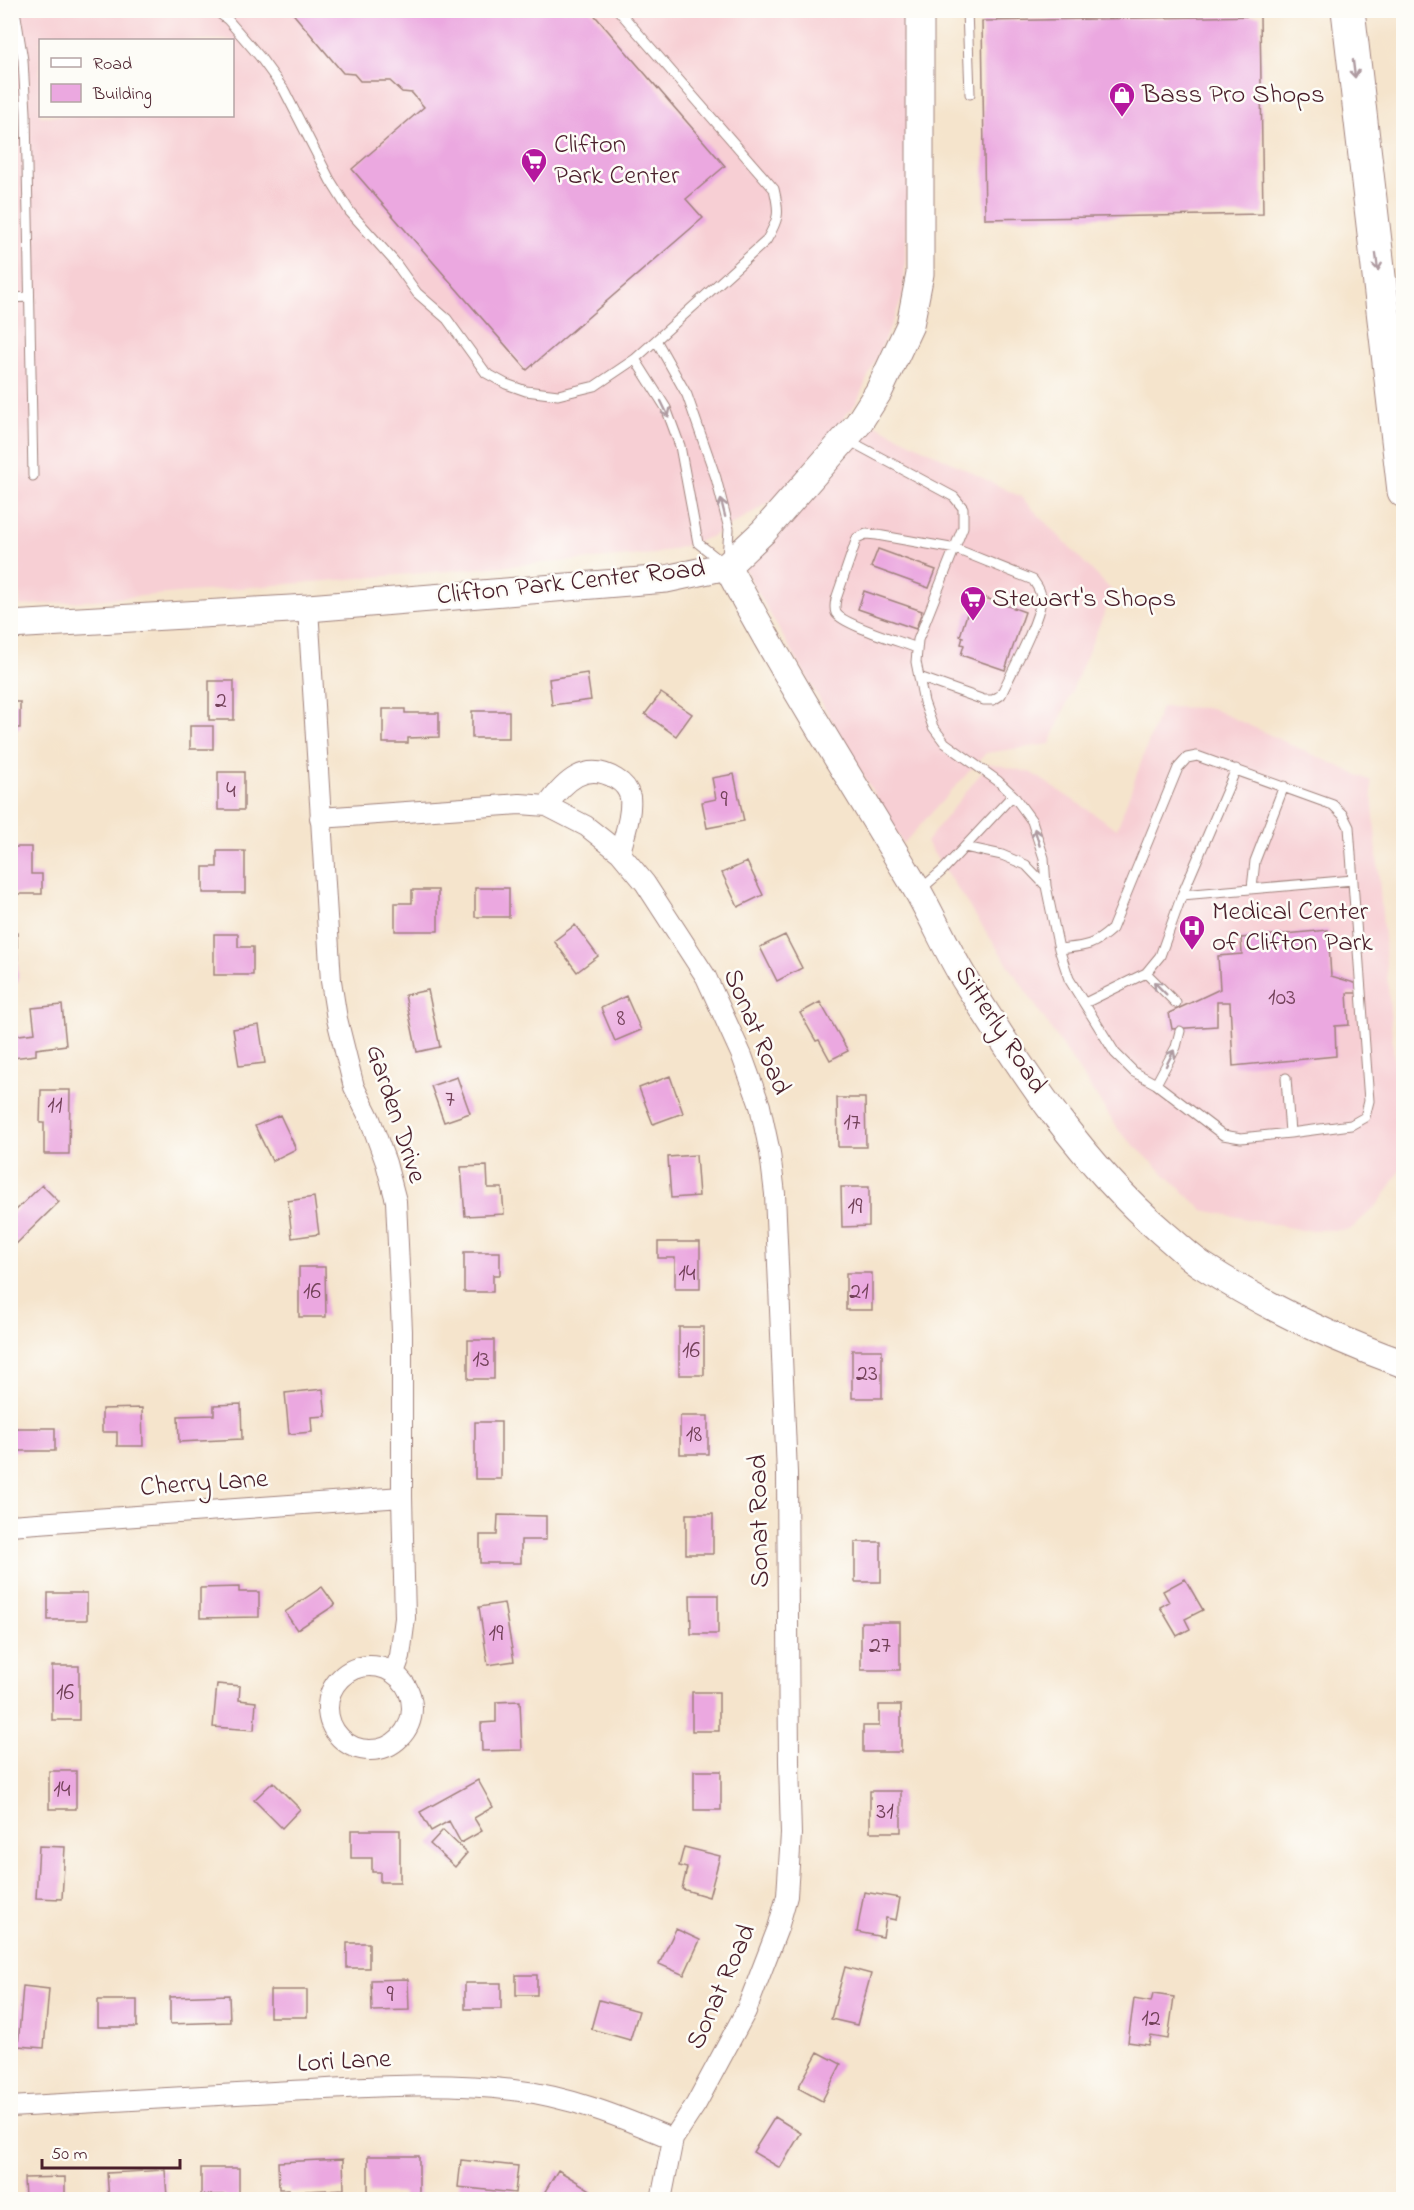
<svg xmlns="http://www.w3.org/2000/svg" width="1414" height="2210" font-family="'Indie Flower',sans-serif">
	<rect width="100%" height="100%" fill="#fdfcf7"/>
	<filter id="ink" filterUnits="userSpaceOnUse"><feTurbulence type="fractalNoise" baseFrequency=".0167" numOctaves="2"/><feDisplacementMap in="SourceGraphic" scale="12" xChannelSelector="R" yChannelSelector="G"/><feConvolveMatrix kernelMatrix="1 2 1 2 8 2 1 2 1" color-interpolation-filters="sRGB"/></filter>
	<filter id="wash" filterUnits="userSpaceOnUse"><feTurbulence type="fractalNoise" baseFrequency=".008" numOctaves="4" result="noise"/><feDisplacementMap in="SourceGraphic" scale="24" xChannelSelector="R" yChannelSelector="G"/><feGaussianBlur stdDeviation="1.35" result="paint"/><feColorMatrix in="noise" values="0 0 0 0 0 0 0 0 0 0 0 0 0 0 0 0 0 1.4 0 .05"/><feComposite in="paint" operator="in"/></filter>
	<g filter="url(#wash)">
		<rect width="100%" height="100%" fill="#f5e4cc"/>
		<path fill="#f7cfd4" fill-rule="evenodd" d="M10 11H910L911 167 903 297 857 402 780 496 713 536 681 547 654 554 20 606 11 156ZM40 40H232V116H40Z
			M870 422 1021 497 1113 592 1050 744 986 753 903 844 743 567Z
			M1161 707 1211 708 1371 781 1403 1167 1379 1203 1350 1230H1301L1203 1210 1120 1132 926 842 989 763 1032 773 1117 829Z"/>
		<g id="blocks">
			<path fill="#eba8e0" d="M290 10H590L725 166 686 199 703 218 527 370 352 169 424 107 412 93 402 92 390 81H360L354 74 343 73Z
				M1260 16 1263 214 985 219 982 21Z
				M10 362H13L14 405H10Z
				M878 549 936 570 929 588 871 567Z
				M864 591 922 611 916 629 858 609Z
				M980 596 1025 612 1005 670 961 655 964 645 961 644 963 637 960 636 968 611 972 612Z
				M587 673 591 700 552 705 549 679Z
				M209 681H234V720H209Z
				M661 693 692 714 676 736 645 714Z
				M10 702H20V728H10Z
				M383 709H405V713H439V737L408 738V743H383Z
				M472 711H509V738H472Z
				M190 726H213V749H190Z
				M218 772H244V810H218Z
				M734 774 744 821 707 828 702 802 716 799 712 778Z
				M10 847H31V874H42V894H10Z
				M217 851H245V893H203V867H217Z
				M747 862 763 895 738 907 722 873Z
				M475 888H509V917H475Z
				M412 890H438V931H395V903H412Z
				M575 925 598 956 577 972 554 941Z
				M1328 930 1331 976 1358 984 1359 993H1347L1349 1025 1335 1026 1336 1056 1233 1066 1230 1002H1217V1026L1172 1029 1169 1013 1220 989 1218 956 1242 954 1241 938Z
				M17 933 18 983H10V934Z
				M214 934H238V947H253V975H214Z
				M785 935 802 968 777 981 760 947Z
				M428 990 440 1047 417 1052 405 995Z
				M626 996 641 1030 615 1041 601 1008Z
				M820 1002 848 1051 830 1060 819 1040 816 1041 800 1013Z
				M62 1005 66 1045 36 1049V1055L13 1058 11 1036 35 1033 32 1008Z
				M259 1025 265 1063 239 1066 233 1029Z
				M670 1076 683 1113 653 1124 639 1088Z
				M457 1077 470 1113 444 1122 431 1086Z
				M41 1090H70L69 1154H44V1123H40Z
				M837 1098H865L866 1147H838Z
				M280 1115 296 1149 272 1161 255 1126Z
				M696 1155 699 1196 671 1198 668 1157Z
				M487 1166 488 1188H502L504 1214 465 1216 461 1167Z
				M42 1185 59 1202 10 1250V1216Z
				M841 1187H869V1226L842 1227Z
				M314 1197 319 1234 292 1238 288 1201Z
				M658 1242H700V1289H675V1258H658Z
				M464 1252H500V1275H493V1292H464Z
				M299 1267H325L326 1317H299Z
				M846 1273H872V1310H846Z
				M679 1327H704V1375H679Z
				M468 1340H494V1379H468Z
				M852 1350H882V1398H852Z
				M323 1389 326 1416 311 1417 312 1432 289 1434 285 1393Z
				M241 1404 242 1439 179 1442 178 1416 214 1415V1405Z
				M142 1408 143 1446H117V1432H102V1409Z
				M680 1416H708V1454H680Z
				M475 1422H501V1479H475Z
				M10 1428H55V1451H10Z
				M686 1514H713V1554H686Z
				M498 1515 546 1516V1540H521V1563H480V1535H497Z
				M855 1542H881V1582H855Z
				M1185 1579 1203 1610 1185 1619 1190 1629 1177 1636 1160 1607 1169 1602 1163 1591Z
				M239 1587V1592H259V1617L200 1618V1588Z
				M322 1587 335 1605 297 1630 285 1612Z
				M48 1593H87V1620H48Z
				M690 1595H718V1634H691Z
				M504 1603 514 1661 488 1665 479 1607Z
				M861 1622H900V1670H861Z
				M52 1666H79V1720H52Z
				M217 1684 240 1686 239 1700 256 1702 254 1730 213 1727Z
				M692 1692H719V1731H692Z
				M520 1701 522 1750 482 1751 481 1723 496 1722V1702Z
				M879 1705H901V1752H863V1726H879Z
				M49 1771H76V1809H49Z
				M694 1771H721V1810H694Z
				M478 1780 493 1807 474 1818 482 1831 461 1843 449 1821 431 1831 420 1812Z
				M273 1782 300 1809 282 1828 254 1800Z
				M870 1791H901V1832H870Z
				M351 1830H400V1882H380V1872H372V1858H351Z
				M443 1830 467 1853 455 1867 430 1844Z
				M39 1846 65 1847 62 1899 36 1898Z
				M684 1847 720 1856 709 1897 682 1889 687 1868 679 1866Z
				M864 1892 900 1898 896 1920 886 1918 883 1937 857 1932Z
				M676 1929 700 1940 684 1975 659 1964Z
				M347 1943H369V1968H347Z
				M845 1967 871 1974 857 2025 831 2019Z
				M516 1975H537V1995H516Z
				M408 1979 409 2010 372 2011 371 1980Z
				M465 1983H501V2009H465Z
				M23 1986 49 1989 44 2048 18 2046Z
				M270 1990H307V2017H270Z
				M1153 1994 1174 1997 1168 2039 1151 2036 1149 2045 1128 2042 1134 1999 1151 2002Z
				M229 1995 230 2022 170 2024V1997Z
				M98 2000H137V2027H98Z
				M599 2000 639 2011 630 2040 591 2029Z
				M818 2052 841 2064 822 2101 798 2088Z
				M775 2117 801 2133 780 2168 753 2152Z
				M368 2156H419V2200H403V2193H368Z
				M343 2159 344 2189 289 2192V2189H279L278 2162Z
				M461 2160 518 2166 515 2193 458 2187Z
				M201 2168H239V2200H225V2195H201Z
				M165 2170 167 2197 109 2200 107 2173Z
				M558 2170 592 2191 587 2200H554L544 2193Z
				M65 2177V2200H25L24 2178Z"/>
		</g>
	</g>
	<g filter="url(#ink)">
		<use href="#blocks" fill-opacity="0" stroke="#a0827c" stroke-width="1.5"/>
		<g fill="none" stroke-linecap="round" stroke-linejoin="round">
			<g stroke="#a0827c" stroke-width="11">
				<path id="lane" d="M15 10 23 60 26 113 33 476
					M215 10 228 20 260 57 284 90 330 180 350 212 394 261 417 293 447 319 486 373 506 384 526 391 558 395 595 386 635 359 766 241C779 219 780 213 774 189L618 10
					M967 10 970 94
					M10 298 29 297
					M656 340 687 395 716 478 729 529 727 558
					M635 359 666 408 680 446 698 543 723 563
					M848 440 954 497 963 508V527L918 640 916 662 924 702 933 727 945 743 998 781 1013 795 1032 821 1044 858 1046 886 1059 949 1069 979 1115 1053 1134 1072 1156 1084 1223 1135 1241 1138 1290 1133 1351 1125 1365 1117 1369 1101 1349 827 1343 815 1333 805 1197 756 1187 758 1178 768 1112 929C1092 947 1085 946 1059 949
					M917 648C902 642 843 625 836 613 834 608 835 604 836 599L857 538 866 534 877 535 956 549 1033 580C1037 586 1042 592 1041 600 1038 624 1012 671 1001 695L993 700H984L919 677
					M965 847 1002 855 1026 865 1046 886
					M1252 888 1255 861 1284 786
					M920 890 942 871 1013 795
					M1182 895 1353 880
					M1146 973 1176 1003
					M1085 1003 1146 973 1160 956 1182 895 1236 769
					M1286 1078 1290 1133
					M1156 1084 1176 1047 1180 1031"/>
			</g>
			<g stroke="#a0827c" stroke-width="22">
				<path id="street" d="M308 608 331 981 337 1019 354 1087 370 1119 386 1163 396 1201 402 1331V1497L405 1618 400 1656 394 1673
					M547 806C564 782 586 760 616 779 623 783 628 789 630 797 632 815 624 836 620 853
					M320 818 520 804 547 806 586 826 620 853 645 883 706 977 742 1056 760 1106 770 1153 775 1194 787 1473 789 1762 791 1834 787 1896 778 1928 746 2011 696 2104 673 2139 661 2200
					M10 1525 402 1497
					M328 1708a42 42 0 1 1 84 0a42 42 0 1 1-84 0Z
					M10 2107C104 2102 198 2097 291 2091 364 2087 440 2081 513 2090 569 2096 621 2117 673 2139"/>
			</g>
			<g stroke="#a0827c" stroke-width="29">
				<path id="secondary" d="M727 566C785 676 852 781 916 888 934 919 948 953 967 983 1023 1073 1082 1163 1163 1233 1175 1243 1187 1255 1200 1264 1264 1306 1332 1338 1404 1364
					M10 625 308 608 666 579 727 566 764 531 858 424 879 391 910 325 920 274V10"/>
			</g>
			<g stroke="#a0827c" stroke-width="35">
				<path id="highway" d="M1348 10 1404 491"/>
			</g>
			<use href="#lane" stroke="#fff" stroke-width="9"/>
			<use href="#street" stroke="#fff" stroke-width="20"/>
			<use href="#secondary" stroke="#fff" stroke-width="27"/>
			<use href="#highway" stroke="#fff" stroke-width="33"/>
		</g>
		<defs><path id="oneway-shaft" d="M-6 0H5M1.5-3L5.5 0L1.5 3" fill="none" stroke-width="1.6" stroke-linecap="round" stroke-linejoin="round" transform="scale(1.5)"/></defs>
		<g stroke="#ae9aa0">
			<use href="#oneway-shaft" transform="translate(1354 69) rotate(83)"/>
			<use href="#oneway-shaft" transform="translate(1377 262) rotate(83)"/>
			<use href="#oneway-shaft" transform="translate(665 409) rotate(64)"/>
			<use href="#oneway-shaft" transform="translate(723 508) rotate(-104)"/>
			<use href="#oneway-shaft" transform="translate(1037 837) rotate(-107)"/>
			<use href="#oneway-shaft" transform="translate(1160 988) rotate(-135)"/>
			<use href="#oneway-shaft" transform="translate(1170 1058) rotate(-63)"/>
		</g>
	</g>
	<defs>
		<g id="shop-pin" transform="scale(1.35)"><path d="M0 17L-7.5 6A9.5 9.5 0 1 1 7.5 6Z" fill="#b5179e" stroke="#fdfcf7"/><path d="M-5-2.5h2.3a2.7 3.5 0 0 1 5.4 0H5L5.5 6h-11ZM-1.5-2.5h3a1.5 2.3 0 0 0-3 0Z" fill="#fff"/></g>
		<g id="supermarket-pin" transform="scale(1.35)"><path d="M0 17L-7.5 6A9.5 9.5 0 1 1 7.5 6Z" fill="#b5179e" stroke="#fdfcf7"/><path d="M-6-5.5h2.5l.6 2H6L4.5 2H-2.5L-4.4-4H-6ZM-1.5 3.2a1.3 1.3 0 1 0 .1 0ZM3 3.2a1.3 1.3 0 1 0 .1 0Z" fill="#fff"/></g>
		<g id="hospital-pin" transform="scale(1.35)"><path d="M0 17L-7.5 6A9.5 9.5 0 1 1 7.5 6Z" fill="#b5179e" stroke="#fdfcf7"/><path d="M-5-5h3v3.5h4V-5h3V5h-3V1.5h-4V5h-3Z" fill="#fff"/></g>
	</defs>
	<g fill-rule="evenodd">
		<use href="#shop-pin" x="1122" y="95"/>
		<use href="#supermarket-pin" x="534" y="161"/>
		<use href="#supermarket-pin" x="973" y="599"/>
		<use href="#hospital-pin" x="1192" y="928"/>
	</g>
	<g text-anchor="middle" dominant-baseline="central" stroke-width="5" stroke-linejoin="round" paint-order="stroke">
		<g font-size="24" fill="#724158">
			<text x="221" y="701">2</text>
			<text x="231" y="791">4</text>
			<text x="724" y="800">9</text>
			<text x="1282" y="998">103</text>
			<text x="621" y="1019">8</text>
			<text x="450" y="1100">7</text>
			<text x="55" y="1106">11</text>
			<text x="852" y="1123">17</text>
			<text x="855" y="1207">19</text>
			<text x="687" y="1274">14</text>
			<text x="312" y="1292">16</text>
			<text x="859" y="1292">21</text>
			<text x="691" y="1351">16</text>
			<text x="481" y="1360">13</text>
			<text x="867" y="1374">23</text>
			<text x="694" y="1435">18</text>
			<text x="496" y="1634">19</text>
			<text x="880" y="1646">27</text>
			<text x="65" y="1693">16</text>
			<text x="62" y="1790">14</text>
			<text x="885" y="1812">31</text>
			<text x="390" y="1995">9</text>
			<text x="1151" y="2019">12</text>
		</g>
		<g font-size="27" fill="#4a1f2b" stroke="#fdfcf7" text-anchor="start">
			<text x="1142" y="95">Bass Pro Shops</text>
			<text x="554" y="145">Clifton<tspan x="554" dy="31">Park Center</tspan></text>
			<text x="992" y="599">Stewart's Shops</text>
			<text x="1212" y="912">Medical Center<tspan x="1212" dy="31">of Clifton Park</tspan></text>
		</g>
		<g font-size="27" fill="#4a1f2b" stroke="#fdfcf7">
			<text transform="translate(571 583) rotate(-6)">Clifton Park Center Road</text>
			<text transform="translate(1000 1030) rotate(57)">Sitterly Road</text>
			<text transform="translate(756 1032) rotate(67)">Sonat Road</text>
			<text transform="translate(395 1114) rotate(72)">Garden Drive</text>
			<text transform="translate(204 1484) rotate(-4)">Cherry Lane</text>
			<text transform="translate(760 1521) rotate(-91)">Sonat Road</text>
			<text transform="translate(722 1987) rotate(-66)">Sonat Road</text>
			<text transform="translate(344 2062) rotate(-3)">Lori Lane</text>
		</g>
	</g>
	<rect width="1414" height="2210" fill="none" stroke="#fdfcf7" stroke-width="36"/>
	<rect x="39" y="39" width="195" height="78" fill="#fdfcf7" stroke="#b5a4a5" stroke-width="1.5"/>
	<rect x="51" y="58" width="30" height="9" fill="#ffffff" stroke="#b5a4a5" stroke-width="1.5"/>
	<text x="93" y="69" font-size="18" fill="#4a1f2b">Road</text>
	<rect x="51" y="84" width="30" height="18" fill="#eba8e0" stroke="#b5a4a5" stroke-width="1.5"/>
	<text x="93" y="99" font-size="18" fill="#4a1f2b">Building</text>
	<path d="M42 2159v9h138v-9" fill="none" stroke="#4a1f2b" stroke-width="3"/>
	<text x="51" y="2159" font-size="18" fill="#4a1f2b" stroke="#fdfcf7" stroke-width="4.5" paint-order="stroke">50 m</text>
</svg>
